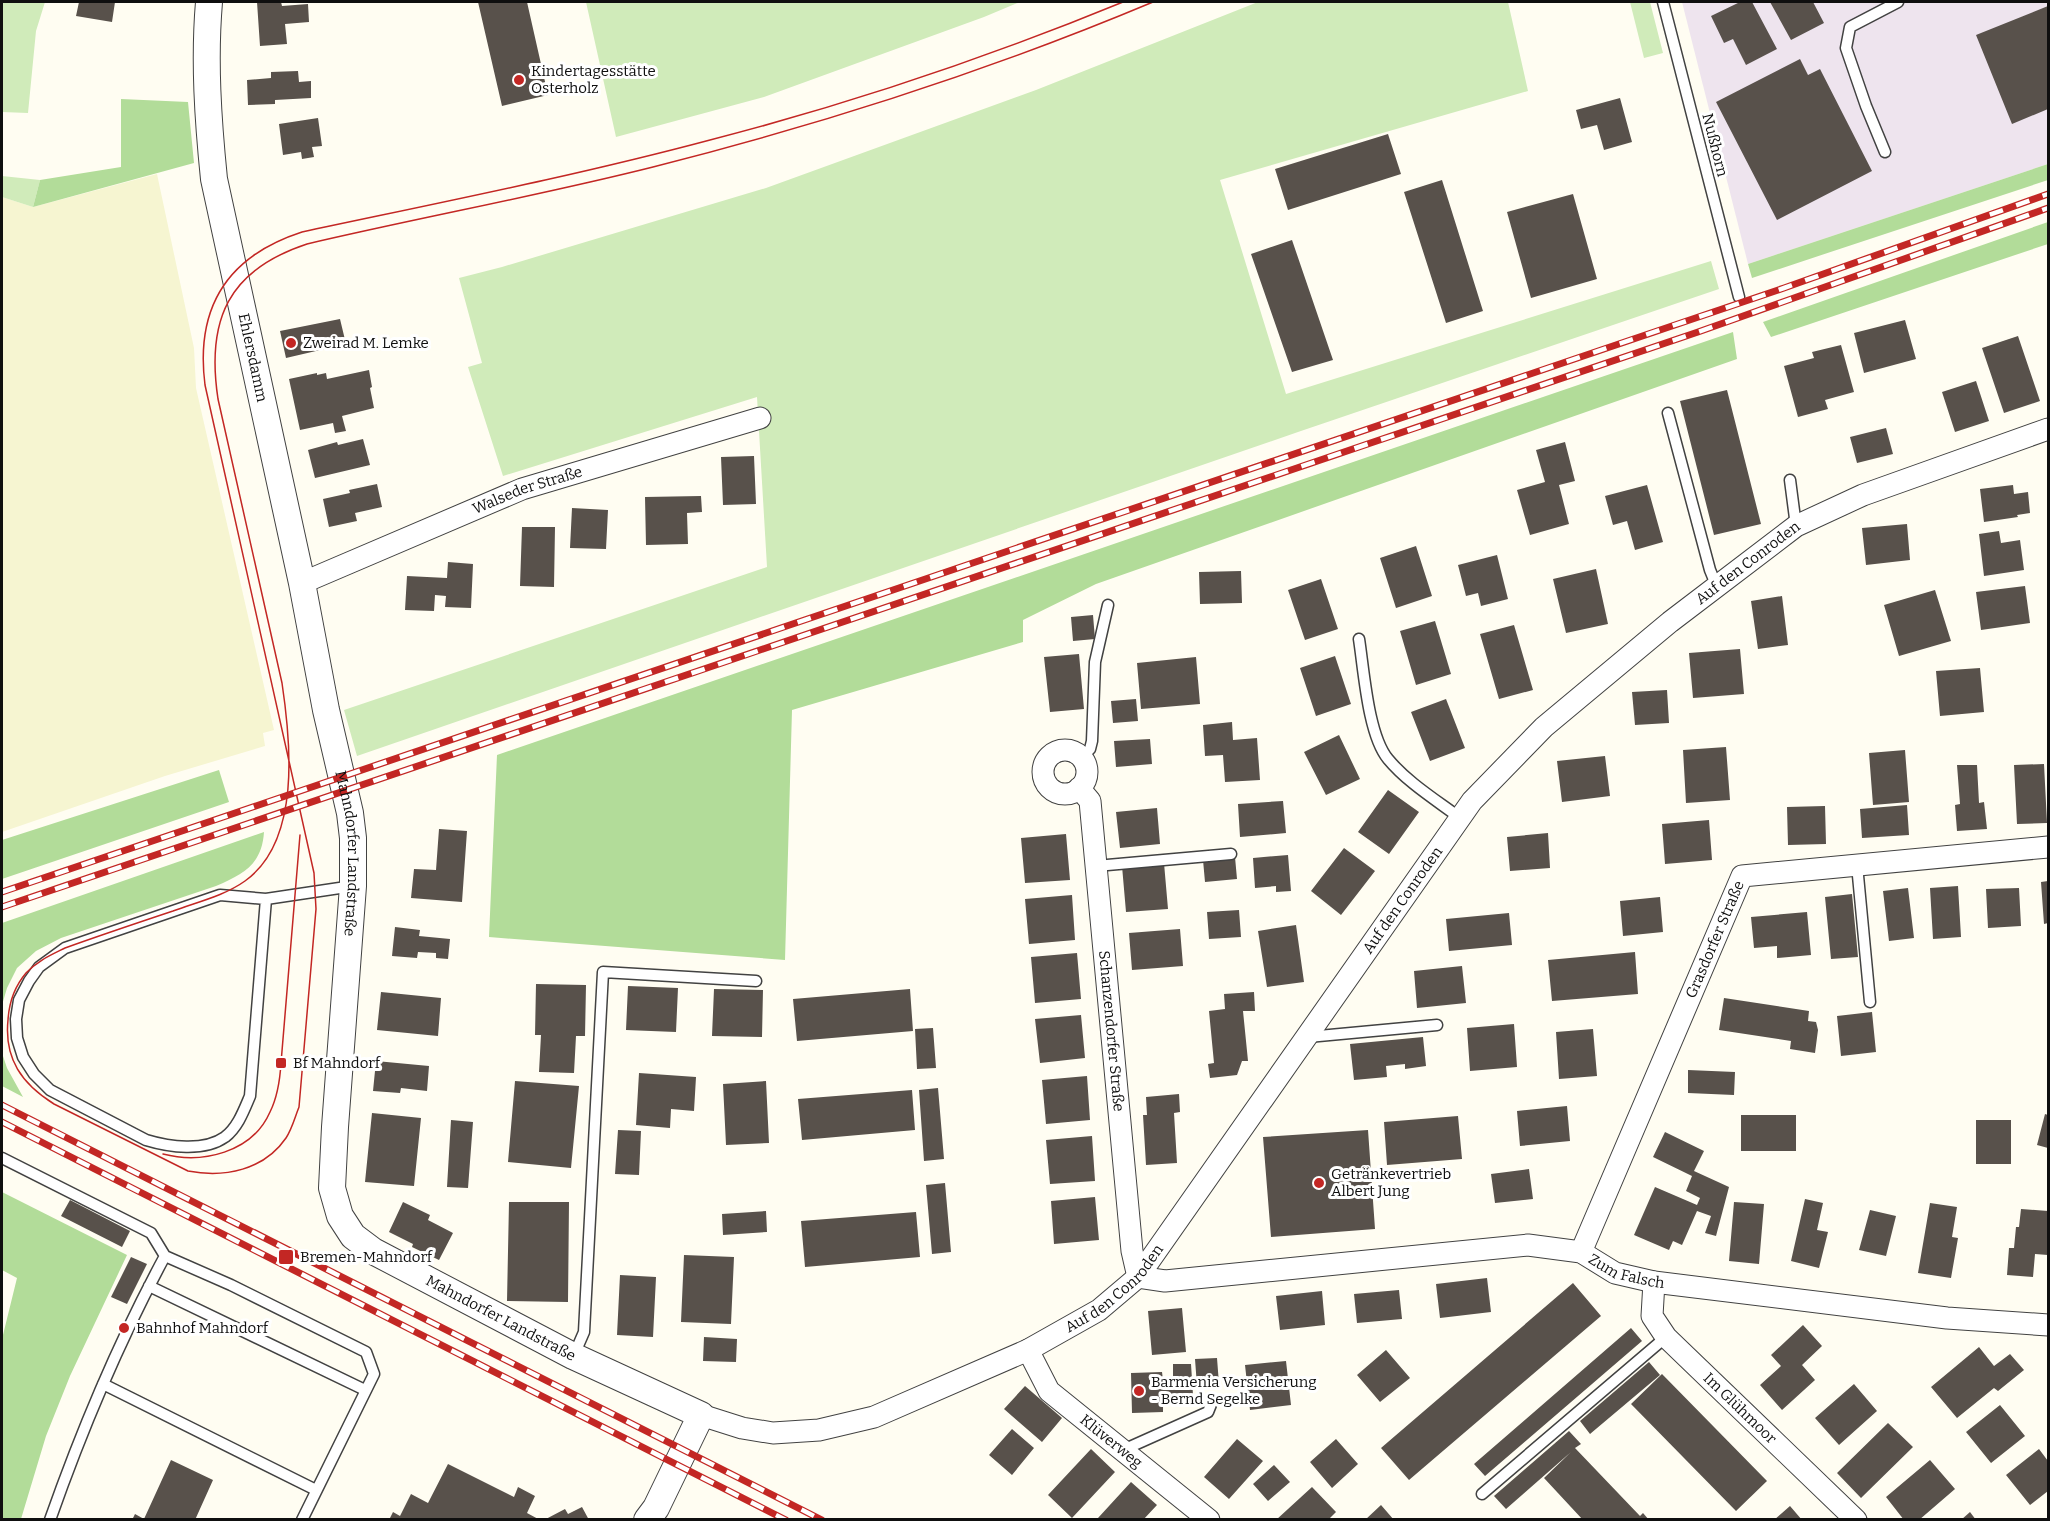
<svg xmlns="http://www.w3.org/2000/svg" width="2050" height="1521" font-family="Bitter,serif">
	<rect width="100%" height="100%" fill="#fffdf2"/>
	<path fill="#eee4ee" d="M1682 2H2048V164L1748 264Z"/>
	<path fill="#f6f5d1" d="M157 174 194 348 196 388 274 730 263 733 265 746 165 776 2 832V197L33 207Z"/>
	<path fill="#d0ebba" d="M2 2H45L36 31 28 113 2 112Z
		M586 2H1020L984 17 764 97 616 137Z
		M1258 2H1508L1528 91 1220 180 1286 394 1711 261 1719 289 1298 432 357 756 344 710 767 567 757 397 503 476 468 367 482 363 459 278 502 267 766 188 1036 90Z
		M1630 2H1650L1663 53 1644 58Z
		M2 176 40 180 33 207 2 197Z"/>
	<path fill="#b2dc99" d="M121 99 188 102 194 163 33 207 40 180 121 167Z
		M2048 164V180L1752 278 1748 264Z
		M2048 222V244L1771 337 1763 322Z
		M1733 332 1737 359 1096 584 1023 620V642L792 710 785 960 489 937 497 755Z
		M219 770 229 802 2 879V840Z
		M264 832C262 864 244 874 216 886L61 938 36 951 17 968 7 988 2 1005V923Z
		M2 1053 7 1068 23 1097 2 1086Z
		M2 1192 127 1255 70 1376 46 1436 21 1519H2V1339L17 1278 2 1270Z"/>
	<path fill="#58514b" d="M79 2H115L112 22 76 16Z
		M257 2H281L282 6 308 4 309 22 285 24 287 44 260 46Z
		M478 2H527L548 95 502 106Z
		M1740 2H1752L1777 49 1746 65 1733 39 1724 43 1711 16Z
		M1770 2H1813L1824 23 1791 40Z
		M2048 6V109L2012 124 1976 35Z
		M1800 59 1808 75 1820 69 1872 171 1777 220 1716 102Z
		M298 71 299 82 311 81V98L275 100V104L248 105 247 80 271 78V72Z
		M1620 98 1632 142 1604 150 1597 125 1581 129 1576 110Z
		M318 118 322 146 312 147 314 157 302 159 301 152 283 155 279 124Z
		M1388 134 1401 174 1288 210 1275 169Z
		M1442 180 1483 311 1446 323 1404 192Z
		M1573 194 1597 279 1531 298 1507 212Z
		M1292 240 1333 360 1292 372 1251 254Z
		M340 319 346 344 286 358 280 331Z
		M1905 320 1916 359 1864 373 1854 333Z
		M2018 336 2040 401 2004 413 1982 348Z
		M1841 345 1854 392 1825 400 1828 409 1798 417 1784 366 1814 358 1812 352Z
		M369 370 372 387 370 388 374 408 342 416 346 431 335 433 333 423 300 430 289 379 317 373V375L326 373 327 379Z
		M1976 381 1989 421 1955 432 1942 392Z
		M1727 390 1761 524 1714 535 1680 401Z
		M1886 428 1893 454 1857 463 1850 437Z
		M363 439 370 465 315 478 308 450 337 442 338 445Z
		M1565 442 1575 481 1559 485 1569 524 1530 535 1517 490 1545 482 1536 450Z
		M754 456 756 504 723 505 721 457Z
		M377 484 382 507 355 513 357 521 329 527 323 499 350 493 349 490Z
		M1647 485 1663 542 1635 550 1627 521 1613 525 1605 496Z
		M2013 485 2014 494 2028 492 2030 513 2017 515 2018 517 1984 522 1980 489Z
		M701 496 702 512 687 513 688 544 646 545 645 497Z
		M572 508 608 510 606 549 570 548Z
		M1907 524 1910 560 1866 565 1862 528Z
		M522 527H555L554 587 520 586Z
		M1999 531 2001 543 2020 540 2024 570 1984 576 1979 534Z
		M1416 546 1432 596 1396 608 1380 558Z
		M1497 555 1508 599 1481 606 1478 593 1466 596 1458 565Z
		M448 562 473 564 471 608 445 607 446 596 435 595 434 611 405 610 407 576 447 578Z
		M1596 569 1608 624 1566 633 1553 579Z
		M1241 571 1242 603 1200 604 1199 572Z
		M1321 579 1338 629 1305 640 1288 590Z
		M2025 586 2030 623 1981 630 1976 592Z
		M1935 590 1951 641 1899 656 1884 605Z
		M1782 596 1788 645 1758 649 1751 601Z
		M1093 615 1095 639 1073 641 1071 617Z
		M1435 621 1451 674 1416 685 1400 631Z
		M1514 625 1533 690 1499 699 1480 634Z
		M1740 649 1744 694 1693 698 1689 653Z
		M1079 654 1084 709 1050 712 1044 657Z
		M1335 656 1351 704 1316 716 1300 668Z
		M1196 657 1200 704 1141 709 1137 663Z
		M1980 668 1984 712 1940 716 1936 671Z
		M1667 690 1669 723 1635 725 1632 692Z
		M1136 699 1138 721 1113 723 1111 701Z
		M1446 699 1465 748 1430 761 1411 712Z
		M1232 722 1233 740 1257 738 1260 780 1225 782 1223 755 1205 756 1203 725Z
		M1339 735 1360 779 1326 795 1304 752Z
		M1150 739 1152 764 1116 767 1114 741Z
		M1726 747 1730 800 1686 803 1683 750Z
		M1905 750 1909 802 1873 805 1869 753Z
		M1605 756 1610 796 1562 802 1557 761Z
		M2044 764 2047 823 2017 824 2014 765Z
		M1957 765H1977L1979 803 1984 802 1987 829 1957 831 1955 805 1960 804Z
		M1388 790 1419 812 1389 854 1358 832Z
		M1283 801 1286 833 1240 837 1238 804Z
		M1907 805 1909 835 1862 838 1860 809Z
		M1825 806 1826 844 1788 845 1787 807Z
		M1157 808 1160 844 1120 848 1116 812Z
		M1709 820 1712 860 1665 864 1662 824Z
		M439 829 467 831 462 902 411 898 414 869 436 870Z
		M1548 833 1550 868 1510 871 1507 837Z
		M1066 834 1070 880 1025 883 1021 838Z
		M1344 848 1375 871 1341 915 1311 891Z
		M1288 855 1291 891 1276 892V886L1255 888 1253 858Z
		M1235 857 1237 879 1205 882 1203 860Z
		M1164 863 1168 909 1126 912 1122 866Z
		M2048 881V923L2044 924 2041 882Z
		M1958 886 1961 937 1933 939 1930 888Z
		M1908 888 1914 938 1889 941 1883 891Z
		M2019 888 2021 926 1988 928 1986 889Z
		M1852 894 1858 957 1831 959 1825 897Z
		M1072 895 1075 940 1029 944 1025 899Z
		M1660 897 1663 932 1623 936 1620 901Z
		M1239 910 1241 937 1209 939 1207 912Z
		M1807 912 1811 955 1777 958V946L1754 948 1751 917Z
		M1509 913 1512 945 1449 951 1446 919Z
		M1296 925 1304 982 1267 987 1258 931Z
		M395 927 420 930 419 936 450 939 448 959 436 958V953L418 952 417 958 392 956Z
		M1180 929 1183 966 1132 970 1129 933Z
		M1635 952 1638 994 1552 1001 1548 960Z
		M1077 953 1081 999 1035 1003 1031 957Z
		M1462 966 1466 1003 1417 1008 1414 971Z
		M536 984 586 985 585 1036H576L574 1073 539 1072 541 1035H535Z
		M628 986 678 988 676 1032 626 1030Z
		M714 989 763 990 762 1037 712 1036Z
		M910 989 913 1031 797 1041 793 999Z
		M381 992 441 998 438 1036 377 1030Z
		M1254 992 1255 1011H1243L1248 1061H1242L1237 1075 1210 1078 1208 1064 1214 1063 1209 1011 1225 1009 1224 994Z
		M1724 998 1809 1011 1808 1021 1816 1022 1818 1030 1815 1053 1790 1049 1791 1041 1719 1030Z
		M1872 1012 1876 1052 1841 1056 1837 1016Z
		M1081 1015 1085 1058 1040 1063 1035 1019Z
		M1514 1024 1517 1067 1470 1071 1467 1028Z
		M933 1028 936 1068 917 1069 915 1029Z
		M1593 1029 1597 1076 1559 1079 1556 1032Z
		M1423 1037 1426 1066 1405 1069V1064L1386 1066 1387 1077 1354 1080 1350 1044Z
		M376 1061 429 1066 427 1091 401 1088 400 1093 373 1091Z
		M1688 1070 1735 1072 1734 1095 1688 1093Z
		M639 1073 696 1077 694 1111 671 1109 670 1128 636 1125Z
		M1087 1076 1090 1120 1046 1124 1042 1080Z
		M515 1081 579 1086 571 1168 508 1162Z
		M766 1081 769 1143 726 1145 723 1084Z
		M938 1088 944 1159 924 1161 919 1090Z
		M912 1090 915 1130 802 1140 798 1099Z
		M1179 1094 1180 1112 1174 1113 1177 1163 1146 1165 1143 1115H1147L1146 1097Z
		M1567 1106 1570 1141 1520 1146 1517 1111Z
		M372 1113 421 1118 414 1186 365 1182Z
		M2045 1114 2048 1115V1148L2037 1145Z
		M1741 1115H1796V1151H1741Z
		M1458 1116 1462 1159 1387 1165 1384 1122Z
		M451 1120 473 1122 468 1188 447 1187Z
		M1976 1120H2011V1164H1976Z
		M618 1130 641 1131 639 1175 615 1174Z
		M1368 1130 1375 1229 1271 1237 1263 1137Z
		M1665 1132 1704 1151 1694 1171 1729 1187 1716 1236 1705 1233 1711 1216 1697 1211 1682 1245 1673 1241 1669 1250 1634 1235 1655 1187 1697 1205 1700 1198 1686 1191 1692 1176 1653 1157Z
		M1092 1136 1095 1181 1050 1184 1046 1140Z
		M1529 1169 1533 1199 1495 1203 1491 1174Z
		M945 1183 951 1252 932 1254 926 1185Z
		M1095 1197 1099 1240 1054 1244 1051 1201Z
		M1805 1199 1823 1203 1817 1230 1828 1232 1819 1268 1791 1261Z
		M70 1200 130 1231 122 1247 61 1216Z
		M403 1202 430 1215 428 1220 453 1233 439 1260 412 1247 413 1244 389 1232Z
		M509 1202H569L568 1302 507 1301Z
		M1734 1202 1764 1204 1759 1264 1729 1261Z
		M1930 1203 1957 1207 1952 1237 1958 1238 1951 1278 1918 1273Z
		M2021 1209 2048 1211V1255L2035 1254 2033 1277 2007 1275 2009 1248H2014L2016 1227H2019Z
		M1870 1210 1896 1216 1886 1256 1859 1250Z
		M766 1211 767 1232 723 1235 722 1214Z
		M916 1212 920 1257 805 1267 801 1221Z
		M684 1255 734 1257 731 1324 681 1322Z
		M131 1257 147 1264 127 1304 111 1297Z
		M620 1275 656 1277 653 1337 617 1335Z
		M1487 1278 1491 1312 1440 1318 1436 1284Z
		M1573 1283 1601 1316 1409 1480 1381 1448Z
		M1399 1290 1402 1319 1357 1323 1354 1294Z
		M1322 1291 1325 1325 1280 1330 1276 1296Z
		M1182 1308 1186 1352 1152 1355 1148 1311Z
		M1803 1325 1822 1346 1802 1365 1815 1380 1782 1410 1760 1385 1781 1366 1771 1355Z
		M1631 1328 1642 1341 1485 1476 1474 1464Z
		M704 1337 737 1339 736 1362 703 1361Z
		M1979 1347 1994 1366 2010 1354 2024 1370 1998 1391 1994 1388 1957 1418 1931 1387Z
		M1386 1350 1410 1378 1380 1402 1357 1375Z
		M1217 1358 1219 1384 1197 1386 1195 1359Z
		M1286 1361 1291 1405 1250 1410 1245 1365Z
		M1649 1362 1660 1375 1590 1434 1580 1421Z
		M1173 1364H1191L1193 1395 1163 1396V1412L1132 1413 1131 1373 1162 1372 1163 1380H1173Z
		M1662 1374 1767 1481 1736 1511 1631 1404Z
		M1854 1384 1877 1411 1839 1445 1815 1418Z
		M1025 1386 1062 1418 1042 1442 1004 1409Z
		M2000 1405 2025 1436 1991 1463 1966 1432Z
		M1888 1423 1913 1447 1861 1498 1837 1473Z
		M1012 1429 1034 1448 1012 1475 989 1455Z
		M1569 1431 1581 1444 1575 1448 1640 1516 1643 1513 1649 1520H1583L1544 1478 1571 1452 1506 1509 1494 1496Z
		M1237 1439 1263 1461 1229 1499 1204 1477Z
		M1336 1439 1358 1464 1332 1488 1310 1462Z
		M1091 1449 1115 1472 1072 1518 1048 1495Z
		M2039 1449 2048 1461V1491L2030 1505 2006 1475Z
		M171 1460 213 1480 195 1520H132L135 1514 144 1519Z
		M1930 1460 1955 1489 1919 1520H1904L1886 1497Z
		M448 1464 514 1497 518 1487 535 1496 527 1513 540 1520H389L393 1512 400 1516 411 1494 428 1503Z
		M1274 1465 1290 1482 1268 1501 1253 1484Z
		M1131 1482 1157 1505 1143 1520H1100L1098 1518Z
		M1312 1487 1336 1512 1328 1520H1276Z
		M1381 1505 1394 1520H1365Z
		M1790 1506 1802 1520H1774Z
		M582 1507 589 1520H544L565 1509 568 1514Z
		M1970 1512 1976 1520H1961Z"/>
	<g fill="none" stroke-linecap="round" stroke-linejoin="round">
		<g stroke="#424242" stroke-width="13">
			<path id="service" d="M1663 2 1739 297
				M1885 152 1866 106 1846 48 1850 27 1898 2
				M1668 413 1710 570 1717 587
				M1790 480 1796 526
				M1359 639C1364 671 1368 735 1388 759 1407 782 1436 800 1460 818
				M1081 758 1090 749 1092 741 1095 662 1108 605
				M1857 865 1870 1002
				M1096 866 1231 854
				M266 899 250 1096C244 1110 238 1127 225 1137 204 1152 169 1147 146 1140L50 1090 34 1074 23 1057 17 1038 16 1019 19 1000 29 981 39 967 65 948 220 895 266 899 353 886
				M1308 1037 1437 1025
				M2 1158 151 1233 165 1256 231 1285 366 1352 374 1374 302 1520
				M149 1286 365 1390
				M574 1355 584 1332 603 972 756 981
				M103 1384 316 1490
				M1123 1450 1208 1412 1212 1402
				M1482 1494 1666 1337
				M50 1520C82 1429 119 1341 165 1256"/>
		</g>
		<g stroke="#424242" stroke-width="23">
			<g id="minor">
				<path id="s1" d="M302 583 522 489 760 418"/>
				<circle cx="1065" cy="772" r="22"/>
				<path id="s2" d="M1079 788 1090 801 1132 1251 1138 1277"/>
				<path id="s3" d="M1581 1252 1742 876 2048 847"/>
				<path id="s4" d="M1138 1277 1165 1281 1528 1245 1581 1252 1615 1273 1654 1282 1947 1318 2048 1325"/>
				<path id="s5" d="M1654 1282 1652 1316 1666 1337 1856 1520"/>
				<path id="s6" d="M1028 1350 1049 1391 1209 1520"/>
				<path id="s7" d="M701 1415 742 1428 773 1433 819 1430 874 1417 1028 1350 1099 1310 1138 1277 1472 801 1544 727 1670 622 1796 526 1863 495 2048 429"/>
			</g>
		</g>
		<g stroke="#424242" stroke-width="28">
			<g id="tertiary">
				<path id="s8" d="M209 2C204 61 208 120 214 179L302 583 326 710 350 813 353 838V886L335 1127 332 1188 340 1216 353 1236 373 1251 573 1356 701 1415 656 1508 647 1520"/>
			</g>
		</g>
		<use href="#service" stroke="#fff" stroke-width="10"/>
		<use href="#minor" stroke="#fff" stroke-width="21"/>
		<use href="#tertiary" stroke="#fff" stroke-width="26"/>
		<path stroke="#c32724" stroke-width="1.5" d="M1123 2C989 57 850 104 710 140 575 176 438 203 302 232 228 256 195 307 205 385L314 873 316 909 299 1107C295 1117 292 1129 286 1138 264 1170 225 1178 188 1171L54 1104C22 1084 4 1059 8 1020 9 1003 15 986 26 973 37 961 51 955 65 948 101 935 137 923 173 911 197 902 224 896 245 881 301 841 291 743 282 683L218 399C206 320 228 270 307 244 422 217 538 196 653 167 823 124 991 70 1153 2
			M163 1154C202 1164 252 1153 270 1112 278 1096 280 1080 281 1063L300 835"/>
		<g stroke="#c32724" stroke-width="7">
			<path id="rail" d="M2 892 1784 288 2048 194
				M2 907 1698 332 2048 208
				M2 1105 822 1520
				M2 1122 786 1520"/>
		</g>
		<use href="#rail" stroke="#fff" stroke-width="4.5" stroke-dasharray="14" stroke-linecap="butt"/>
	</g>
	<g fill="#c32724" stroke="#fff" stroke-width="2">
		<circle cx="519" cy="80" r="6"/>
		<circle cx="291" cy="343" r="6"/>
		<rect x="275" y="1057" width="12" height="12" rx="3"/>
		<circle cx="1319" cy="1183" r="6"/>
		<rect x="278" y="1249" width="16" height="16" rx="3"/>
		<circle cx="124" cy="1328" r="6"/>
		<circle cx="1139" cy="1391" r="6"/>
	</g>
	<g text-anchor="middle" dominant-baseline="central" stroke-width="6" stroke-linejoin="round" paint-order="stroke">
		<g font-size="15" fill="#0f0f0f" stroke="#fff" text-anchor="start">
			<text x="531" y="71">Kindertagesstätte<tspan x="531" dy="17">Osterholz</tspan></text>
			<text x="303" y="343">Zweirad M. Lemke</text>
			<text x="293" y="1063">Bf Mahndorf</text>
			<text x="1331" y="1174">Getränkevertrieb<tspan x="1331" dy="17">Albert Jung</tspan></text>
			<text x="300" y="1257">Bremen-Mahndorf</text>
			<text x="136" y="1328">Bahnhof Mahndorf</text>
			<text x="1151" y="1382">Barmenia Versicherung<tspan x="1151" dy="17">- Bernd Segelke</tspan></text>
		</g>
		<g font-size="15" fill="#0f0f0f" stroke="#fff">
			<text transform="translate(1715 145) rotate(76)">Nußhorn</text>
			<text stroke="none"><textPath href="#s8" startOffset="360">Ehlersdamm</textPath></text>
			<text stroke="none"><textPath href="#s1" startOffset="244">Walseder Straße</textPath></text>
			<text stroke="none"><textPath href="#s7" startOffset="1424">Auf den Conroden</textPath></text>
			<text stroke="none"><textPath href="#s8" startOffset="866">Mahndorfer Landstraße</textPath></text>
			<text stroke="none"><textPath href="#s7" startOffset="938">Auf den Conroden</textPath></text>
			<text stroke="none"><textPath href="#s3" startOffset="340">Grasdorfer Straße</textPath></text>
			<text stroke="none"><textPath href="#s2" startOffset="248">Schanzendorfer Straße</textPath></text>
			<text stroke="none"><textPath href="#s4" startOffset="496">Zum Falsch</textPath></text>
			<text stroke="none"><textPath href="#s7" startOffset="452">Auf den Conroden</textPath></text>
			<text stroke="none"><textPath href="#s8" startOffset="1424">Mahndorfer Landstraße</textPath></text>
			<text stroke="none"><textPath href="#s5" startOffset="162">Im Glühmoor</textPath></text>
			<text stroke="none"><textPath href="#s6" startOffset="126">Klüverweg</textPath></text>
		</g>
	</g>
	<rect width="2050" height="1521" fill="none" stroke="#0f0f0f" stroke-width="6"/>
</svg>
